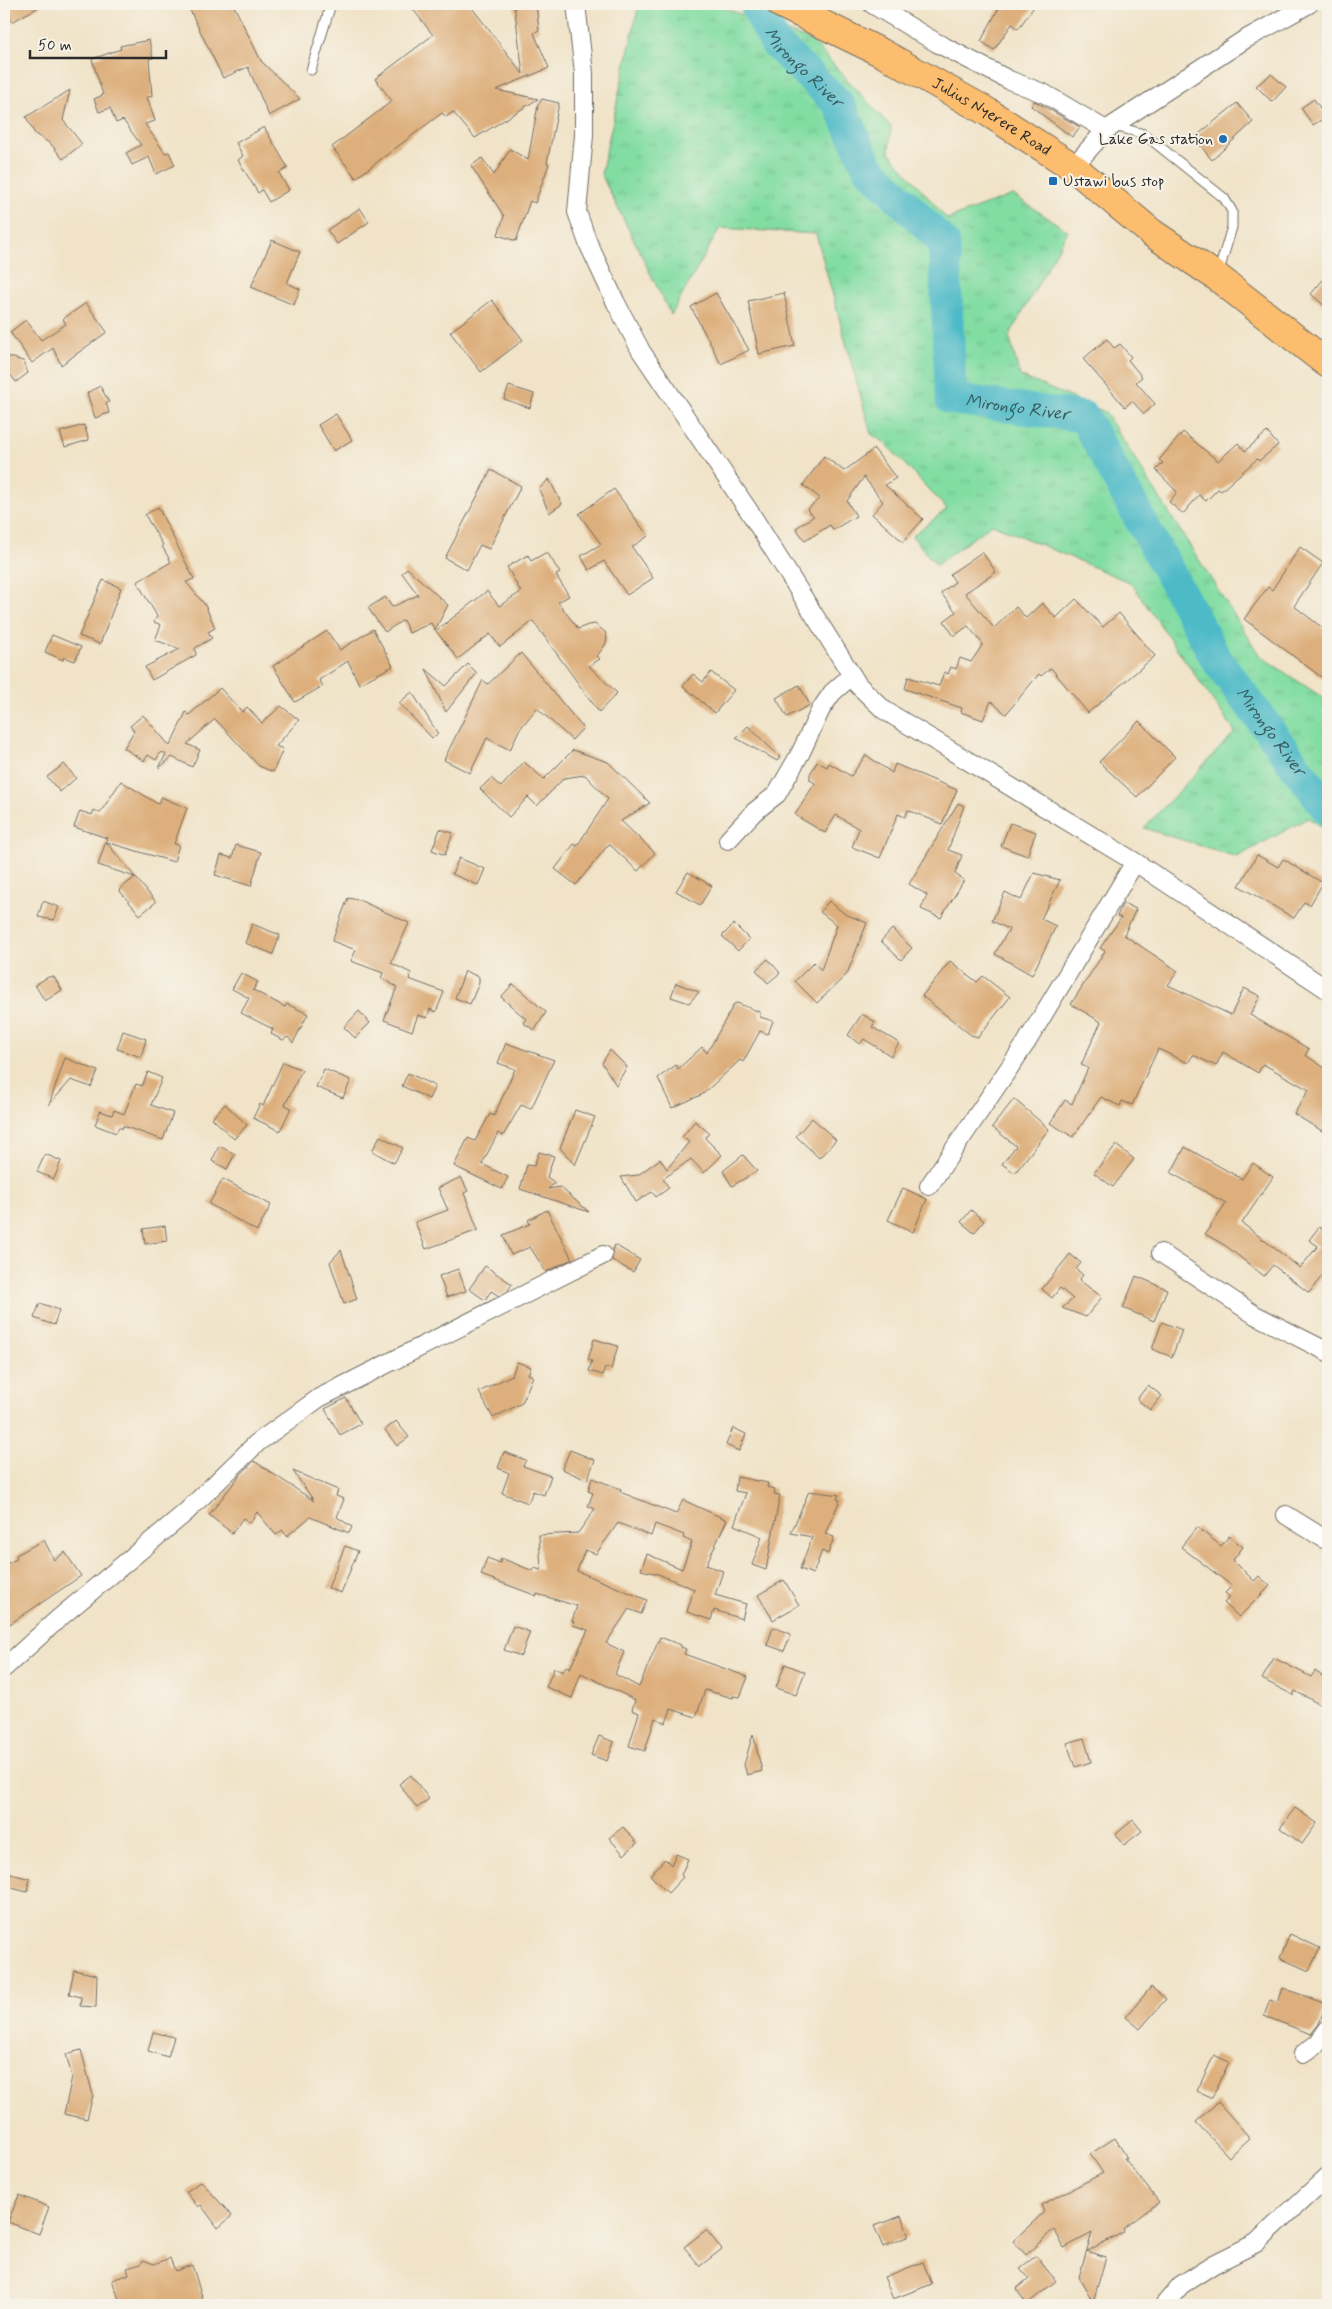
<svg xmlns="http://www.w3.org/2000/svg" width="1332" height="2309" font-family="Mynerve,sans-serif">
	<defs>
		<pattern id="grass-tufts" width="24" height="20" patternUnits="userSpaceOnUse" patternTransform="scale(1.25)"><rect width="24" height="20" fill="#82dda3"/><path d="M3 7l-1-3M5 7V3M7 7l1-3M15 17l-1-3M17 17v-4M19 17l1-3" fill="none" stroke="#70be8c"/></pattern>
	</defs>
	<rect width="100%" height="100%" fill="#f7f3e8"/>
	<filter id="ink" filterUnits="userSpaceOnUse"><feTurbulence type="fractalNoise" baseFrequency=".02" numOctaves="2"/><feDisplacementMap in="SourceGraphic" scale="10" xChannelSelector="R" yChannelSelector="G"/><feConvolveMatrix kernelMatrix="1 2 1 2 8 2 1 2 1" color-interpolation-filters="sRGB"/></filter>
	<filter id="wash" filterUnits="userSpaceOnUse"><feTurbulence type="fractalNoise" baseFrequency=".0096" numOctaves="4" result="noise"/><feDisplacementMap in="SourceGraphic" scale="20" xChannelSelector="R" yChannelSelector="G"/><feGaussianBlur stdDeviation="1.12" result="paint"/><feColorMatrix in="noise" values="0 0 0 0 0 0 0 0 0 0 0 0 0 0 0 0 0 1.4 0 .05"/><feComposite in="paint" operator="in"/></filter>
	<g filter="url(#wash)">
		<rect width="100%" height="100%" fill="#f0e3c8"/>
		<path fill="url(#grass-tufts)" stroke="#568467" d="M639 4H714L812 41 891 127 889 152 947 219 1013 195 1068 231 1009 336 1020 376 1105 412 1260 656 1328 701V830L1308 818 1237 857 1144 828 1235 732 1131 583 992 524 936 565 912 536 947 509 885 443 871 434 816 234 720 228 671 315 601 174Z"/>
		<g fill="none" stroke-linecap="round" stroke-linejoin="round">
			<path stroke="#4dbac8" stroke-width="32" id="s1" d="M755 4 775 43 839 104 868 167 944 243 951 399 1084 417 1217 660 1328 810"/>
		</g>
		<g id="blocks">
			<path fill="#ddaf7c" d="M4 4H44L12 22Z
				M187 4H233L261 61 300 99 269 116 248 67 223 78Z
				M409 4H469L523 74 514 4H536L539 30 534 33 549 68 496 90 538 99 475 138 453 112 446 117 442 113 356 178 332 147 392 101 375 79 433 35Z
				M1001 4H1036L1018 29 1012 24 994 50 981 41Z
				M149 40 153 58 149 59 152 96 147 97 155 121 145 124 165 153 169 152 175 165 156 174 149 157 132 165 126 153 141 145 123 120 116 123 110 108 99 112 94 99 103 95 92 59 121 49 120 46Z
				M1271 74 1286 87 1272 102 1256 86Z
				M70 90 63 120 82 144 63 159 51 144 35 134 26 117Z
				M542 99 559 103 547 163 549 164 535 203 530 201 516 241 498 235 504 216 471 166 482 158 494 175 510 149 528 160 538 105Z
				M1314 99 1326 117 1313 125 1301 108Z
				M1034 101 1040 104 1080 127 1072 137 1031 106Z
				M1237 103 1253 122 1212 160 1194 138Z
				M264 127 288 168 279 173 289 190 269 202 262 190 258 193 238 160 243 156 236 143Z
				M360 208 369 222 337 244 327 230Z
				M272 240 300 252 287 283 300 289 294 305 251 287Z
				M1328 274V309L1311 294Z
				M716 293 749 350 721 364 691 307Z
				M784 293 795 346 759 354 748 301Z
				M492 300 523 340 481 372 450 332Z
				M86 303 107 332 61 365 53 348 32 363 10 332 26 320 41 340 66 324 63 319Z
				M1107 339 1114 348 1120 344 1131 357 1128 360 1142 377 1136 382 1155 404 1144 414 1132 401 1125 407 1083 359Z
				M4 355 23 361 28 373 16 382 4 366Z
				M100 386 109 402 106 403 109 413 95 418 87 393Z
				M509 386 534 394 530 408 504 399Z
				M336 414 352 440 334 451 318 425Z
				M84 425 89 440 65 447 60 432Z
				M1183 432 1218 461 1238 443 1245 451 1267 432 1278 445 1259 461 1257 459 1221 491 1218 489 1206 501 1199 495 1183 514 1169 502 1177 492 1156 470 1163 463 1159 460Z
				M874 449 896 478 885 485 923 519 903 542 872 514 883 502 864 477 847 501 856 516 833 530 830 525 805 541 796 528 814 516 807 510 820 498 803 485 824 456 844 471Z
				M491 470 521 486 489 549 480 545 467 570 445 558Z
				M549 479 562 504 549 513 539 489Z
				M614 489 648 536 632 547 653 578 627 595 604 561 589 570 581 556 601 544 579 514Z
				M158 507 194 579 186 582 205 605 215 628 208 632 212 638 195 648 196 655 152 680 145 667 180 649 155 640 161 625 154 622 157 616 137 582 171 562 162 546 163 545 145 515Z
				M1300 547 1323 563 1294 606 1328 632V682L1244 619 1268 587 1272 590Z
				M547 552 560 573 556 575 569 596 558 602 578 629 588 625 595 624 605 632 607 638 605 645 597 656 600 659 589 666 617 693 599 712 533 621 500 647 490 634 458 659 436 631 487 591 499 606 521 592 507 567 528 555 531 561Z
				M982 552 996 572 965 593 994 628 1016 607 1026 618 1042 603 1056 618 1076 599 1103 627 1119 613 1155 656 1088 713 1051 668 1041 676 1039 674 1006 714 991 701 983 720 961 712 962 708 905 689 908 677 939 686 944 672 948 674 951 667 956 669 960 658 971 662 983 644 968 626 954 636 944 621 956 612 941 593 955 582 950 574Z
				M407 568 448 605 435 630 431 623 409 633 403 620 385 632 368 608 385 597 392 607 418 595 402 573Z
				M103 580 121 588 100 644 79 636Z
				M373 629 393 666 359 684 348 661 319 680 323 686 295 702 273 666 327 631 340 650Z
				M52 635 81 647 75 661 64 657 63 660 45 652Z
				M521 653 583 728 572 740 537 708 519 730 510 750 487 738 470 773 444 760 483 680 488 684Z
				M468 664 477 673 446 712 426 669 446 686Z
				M711 672 734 690 715 713 683 686 693 674 703 682Z
				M799 685 810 705 787 717 776 698Z
				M220 688 242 712 247 707 262 723 281 706 299 720 276 746 283 749 273 772 259 766 215 719 187 744 200 750 192 767 172 757 159 768 166 754 161 752 156 760 148 755 144 761 124 748 134 731 130 726 143 715 170 746 186 712 189 715Z
				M412 692 438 734 432 738 399 703Z
				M1139 721 1175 757 1137 797 1099 762Z
				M748 726 780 757 777 761 736 738Z
				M573 750 608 762 650 803 621 821 655 853 638 871 609 844 576 885 555 869 574 844 577 846 608 799 585 775 564 778 537 806 528 797 509 817 480 789 491 778 501 787 524 762 544 779Z
				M866 755 892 773 895 764 957 790 942 824 908 810 905 817 898 814 880 858 852 847 859 829 836 815 825 833 795 815 815 783 810 780V774L817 762 827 767 829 763 851 776Z
				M64 764 76 778 60 792 47 777Z
				M121 781 158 804 161 797 187 808 174 844 179 845 174 862 106 842 156 902 140 915 119 890 135 877 98 865 107 838 74 827 80 811 92 815 94 810 100 813Z
				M958 803 964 806 948 850 962 855 955 874 964 880 941 918 921 909 927 895 909 884Z
				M1010 823 1036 832 1027 856 1001 846Z
				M440 829 453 833 445 855 432 850Z
				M236 845 261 852 251 886 215 875 221 855 232 858Z
				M1257 855 1278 867 1283 859 1323 883 1310 905 1304 902 1294 918 1239 886Z
				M459 858 485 869 478 885 452 874Z
				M688 872 712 886 700 905 676 891Z
				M1034 873 1060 880 1041 919 1056 926 1032 975 995 954 1009 929 992 921 1005 892 1021 900Z
				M348 898 359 900 409 923 391 963 411 973 409 979 444 992 436 1012 430 1009 427 1018 418 1015 412 1031 384 1020 397 987 381 978 383 973 351 961 356 950 332 941Z
				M43 901 59 907 54 920 38 917Z
				M829 901 845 914 867 923 847 974 817 1003 795 981 814 962 821 970 837 925 820 912Z
				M1123 903 1136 909 1124 935 1178 971 1168 985 1231 1015 1244 988 1260 996 1250 1015 1309 1049 1305 1055 1328 1070V1122L1322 1131 1294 1114 1309 1090 1263 1064 1258 1073 1223 1052 1216 1066 1193 1055 1188 1063 1158 1049 1132 1105 1122 1101 1120 1106 1101 1097 1073 1137 1050 1123 1065 1100 1072 1104 1088 1068 1081 1065 1101 1022 1071 1004 1105 951 1100 948 1121 918 1117 916Z
				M252 924 280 935 273 954 245 943Z
				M734 924 749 939 738 951 722 936Z
				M892 929 912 948 901 960 881 941Z
				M768 959 780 973 768 983 756 970Z
				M950 961 977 982 983 976 1010 997 978 1037 971 1035 922 996Z
				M465 971 479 977V983L470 1004 455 998Z
				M241 973 258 982 253 990 285 1007 287 1004 308 1014 293 1043 288 1037 283 1040 271 1034 273 1029 241 1013 249 998 232 989Z
				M48 977H54L62 990 45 1001 35 985Z
				M676 983 699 992 689 1003 671 997Z
				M513 984 546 1012 535 1030 523 1023 526 1019 501 997Z
				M737 1003 760 1012V1017L773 1021 768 1034 760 1031 743 1062 740 1060 703 1094 672 1108 658 1078 676 1065 678 1069 702 1047 707 1053 734 1004Z
				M359 1011 370 1023 355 1038 344 1027Z
				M862 1014 875 1022 872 1027 899 1043 891 1056 864 1039 860 1044 848 1035Z
				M123 1031 146 1039 141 1057 117 1049Z
				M506 1043 554 1060 531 1109 521 1105 503 1136 498 1133 482 1164 508 1177 502 1189 454 1166 468 1138 475 1141 490 1114 494 1116 515 1069 498 1063Z
				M610 1050 627 1067 616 1085 602 1063Z
				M65 1058 98 1071 91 1087 71 1080 49 1105Z
				M283 1062 302 1070 285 1105 291 1108 280 1131 253 1118 260 1104 263 1106Z
				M324 1069 351 1080 343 1098 316 1087Z
				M148 1072 162 1078 151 1105 173 1113 163 1140 123 1126 122 1129 119 1127 116 1133 95 1125 100 1111 112 1115 114 1110 124 1114 136 1084 142 1086Z
				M408 1073 435 1086 429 1099 402 1086Z
				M1014 1099 1049 1129 1015 1173 1002 1164 1016 1146 992 1127Z
				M225 1104 247 1125 234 1139 212 1118Z
				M575 1110 595 1117 575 1165 560 1148Z
				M812 1118 836 1140 819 1158 796 1136Z
				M695 1121 709 1133 705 1138 722 1155 704 1173 691 1159 663 1179 669 1188 656 1197 652 1192 636 1202 621 1177 638 1175 660 1159 667 1169 689 1142 682 1137Z
				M380 1136 403 1148 394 1163 372 1151Z
				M1116 1145 1134 1159 1113 1187 1094 1173Z
				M219 1146 235 1154 227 1169 212 1161Z
				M1185 1147 1242 1179 1253 1163 1273 1177 1242 1223 1300 1268 1318 1246 1309 1240 1319 1227 1328 1233V1268L1309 1293 1273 1265 1264 1276 1226 1246 1205 1234 1226 1203 1171 1173Z
				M539 1152 554 1156 547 1177 555 1183 548 1189 560 1187 589 1212 520 1189 527 1165 534 1166Z
				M45 1154 61 1161 54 1179 37 1172Z
				M743 1155 757 1171 732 1186 723 1171Z
				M461 1177 468 1191 464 1193 478 1230 426 1249 415 1222 448 1210 438 1188Z
				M223 1179 271 1205 257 1231 209 1204Z
				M903 1188 927 1199 913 1232 888 1220Z
				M547 1210 572 1259 546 1272 530 1247 511 1255 503 1235 530 1224 528 1220Z
				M971 1210 984 1221 974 1233 961 1222Z
				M165 1226 167 1241 145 1244 143 1229Z
				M615 1245 640 1260 633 1272 612 1260V1250Z
				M341 1250 357 1299 344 1304 330 1262Z
				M1070 1254 1081 1263 1076 1269 1083 1275 1079 1280 1102 1297 1086 1317 1062 1308 1073 1299 1060 1288 1052 1298 1042 1289Z
				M485 1266 512 1284 507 1292 499 1296 491 1291 485 1300 469 1289Z
				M458 1269 466 1291 447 1297 439 1276Z
				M1136 1276 1167 1289 1154 1321 1123 1308Z
				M40 1303 59 1310 54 1325 34 1318Z
				M1162 1322 1182 1330 1172 1357 1152 1349Z
				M594 1339 618 1346 611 1369 605 1367 603 1375 589 1371 592 1361 588 1360Z
				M517 1362 531 1367 528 1374 533 1376 522 1403 493 1418 479 1392 512 1375Z
				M1148 1385 1162 1396 1150 1410 1137 1399Z
				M346 1398 361 1424 340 1435 325 1409Z
				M396 1421 409 1437 397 1446 385 1430Z
				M733 1428 746 1434 739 1451 726 1445Z
				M570 1450 595 1460 587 1480 562 1469Z
				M504 1452 526 1460 523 1466 551 1476 544 1495 533 1491 528 1503 502 1493 509 1473 498 1468Z
				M254 1461 314 1501 293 1471 338 1490 336 1496 344 1499 337 1517 352 1527 349 1533 310 1517 287 1536 282 1530 276 1535 257 1512 250 1523 243 1518 232 1533 209 1515 239 1476Z
				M737 1477 768 1483 767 1487 775 1489 774 1494 780 1495 766 1570 752 1565 762 1537 734 1525 746 1493 735 1491Z
				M592 1478 621 1489 620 1492 676 1514 683 1500 727 1520 706 1565 723 1571 715 1595 746 1604 742 1619 714 1610 711 1620 687 1612 694 1589 658 1574 641 1570 647 1554 682 1569 692 1542 683 1538 684 1535 655 1524 651 1536 618 1523 596 1554 585 1550 577 1571 647 1600 641 1614 629 1609 606 1643 624 1652 615 1674 639 1687 660 1637 681 1645V1647L686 1649 684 1654 748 1677 740 1697 733 1696V1698L705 1690 696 1717 671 1709 666 1723 655 1718 645 1751 629 1746 639 1713 632 1710 635 1700 581 1673 572 1698 546 1687 554 1668 563 1672 566 1666 571 1668H570L588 1630 573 1625 574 1622 572 1621 577 1606 537 1594V1596L481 1575 487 1558 500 1563 501 1558 533 1571 534 1568 541 1570 539 1535 578 1533 595 1509 588 1506 593 1493 588 1491Z
				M809 1491 839 1495 837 1499 840 1500 825 1534 834 1537 828 1554 822 1551 813 1574 800 1569 812 1537 791 1533Z
				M1197 1527 1221 1546 1229 1536 1243 1547 1233 1560 1254 1581 1259 1576 1270 1586 1239 1617 1224 1603 1230 1597 1225 1593 1232 1586 1181 1547Z
				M44 1540 54 1560 65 1552 81 1576 4 1628V1565L17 1559 16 1555Z
				M345 1546 358 1551 341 1593 328 1588Z
				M784 1580 799 1605 773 1620 758 1595Z
				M513 1626 530 1632 521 1656 504 1650Z
				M773 1627 791 1634 784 1651 767 1645Z
				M1274 1658 1311 1677 1315 1671 1328 1680V1709L1295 1691 1293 1695 1262 1679Z
				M785 1664 805 1672 796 1695 776 1688Z
				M753 1734 762 1771 747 1775 744 1765Z
				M599 1736 614 1742 607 1761 591 1755Z
				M1084 1738 1091 1762 1075 1767 1067 1743Z
				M411 1775 429 1799 417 1808 399 1784Z
				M1295 1808 1317 1823 1302 1844 1280 1828Z
				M1133 1820 1142 1831 1124 1845 1116 1834Z
				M623 1827 637 1843 624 1855 609 1838Z
				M676 1854 688 1859 681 1875 683 1877 668 1893 650 1875 665 1859 671 1865Z
				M4 1872 30 1879 27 1892 4 1886Z
				M1290 1934 1320 1948 1309 1971 1280 1958Z
				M74 1970 97 1975 96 2007 80 2006 81 1997 69 1994Z
				M1151 1987 1166 1999 1140 2029 1126 2017Z
				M1283 1988 1326 2004 1319 2024 1311 2034 1264 2016 1270 2000 1278 2003Z
				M153 2032 174 2037 168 2057 148 2051Z
				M81 2050 93 2095 87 2119 64 2114 72 2077 66 2054Z
				M1214 2055 1229 2062 1212 2098 1197 2091Z
				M1218 2102 1250 2138 1229 2157 1196 2122Z
				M1115 2138 1127 2158H1124L1159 2202 1123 2229 1124 2232 1087 2251 1106 2257 1093 2302 1079 2277 1092 2233 1064 2248 1054 2229 1026 2255 1013 2241 1044 2212 1041 2205 1103 2173 1090 2154Z
				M201 2181 232 2216 218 2228 201 2205 198 2207 186 2192Z
				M19 2195 49 2207 39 2234 8 2222Z
				M901 2216 909 2236 883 2247 874 2226Z
				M706 2230 722 2249 700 2266 684 2247Z
				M1036 2256 1056 2281 1027 2304 1016 2289 1029 2278 1020 2268Z
				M170 2258 175 2271 192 2265 203 2299 198 2301 199 2305H121L112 2280 129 2274 127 2268 141 2264 143 2260 154 2264Z
				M923 2262 932 2284 893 2299 884 2277Z"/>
		</g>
	</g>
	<g filter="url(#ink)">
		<use href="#blocks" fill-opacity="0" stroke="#706b62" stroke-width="1"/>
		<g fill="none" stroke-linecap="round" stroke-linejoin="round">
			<g stroke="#706b62" stroke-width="11">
				<path id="lane" d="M311 70 331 4
					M1114 126 1144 134 1224 198 1232 211V227L1218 274"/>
			</g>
			<g stroke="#706b62" stroke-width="20">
				<path id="street" d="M576 4 584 73V135L577 212 588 243 616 303 641 351 751 514 858 685 884 710 1135 862 1328 990
					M872 4 937 43 1009 80 1045 94 1106 130
					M1073 167 1106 130 1244 40 1309 4
					M728 840 754 812 777 794 801 752 821 709 832 693 852 675
					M929 1186 1026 1043 1135 862
					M1161 1253 1255 1315 1328 1352
					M1286 1515 1328 1541
					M4 1668 58 1619 185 1513 257 1443 319 1398 603 1255
					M1303 2054 1318 2043 1328 2029
					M1164 2305 1181 2285 1214 2264 1256 2243 1328 2176"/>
			</g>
			<g stroke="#706b62" stroke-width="30">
				<g id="highway">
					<path id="s2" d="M781 4 882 53 986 111 1073 167 1152 233 1217 277 1328 364"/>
				</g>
			</g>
			<use href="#lane" stroke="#fff" stroke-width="9"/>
			<use href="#street" stroke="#fff" stroke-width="18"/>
			<use href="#highway" stroke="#fcbd6e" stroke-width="28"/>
		</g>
	</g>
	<g fill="#1f6fb2" stroke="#f7f3e8" stroke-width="2">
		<circle cx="1223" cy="139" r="5"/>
		<rect x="1048" y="176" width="10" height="10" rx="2.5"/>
	</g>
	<g text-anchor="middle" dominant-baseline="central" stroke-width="4" stroke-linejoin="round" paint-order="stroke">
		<g font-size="16" fill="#2b2b2b" stroke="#f7f3e8">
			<text stroke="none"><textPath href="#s2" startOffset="239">Julius Nyerere Road</textPath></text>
		</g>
		<g font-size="16" fill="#2b2b2b" stroke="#f7f3e8" text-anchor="end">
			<text x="1213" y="139">Lake Gas station</text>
			<text x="1063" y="181" text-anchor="start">Ustawi bus stop</text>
		</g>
		<g font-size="18" font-style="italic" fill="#375d62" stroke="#f7f3e8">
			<text stroke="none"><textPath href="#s1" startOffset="81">Mirongo River</textPath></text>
			<text stroke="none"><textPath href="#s1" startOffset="532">Mirongo River</textPath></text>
			<text stroke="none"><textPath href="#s1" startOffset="966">Mirongo River</textPath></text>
		</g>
	</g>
	<rect width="1332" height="2309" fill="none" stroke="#f7f3e8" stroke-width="20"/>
	<path d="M30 50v8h136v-8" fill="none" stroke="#2b2b2b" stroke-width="2.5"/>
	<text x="38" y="50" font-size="15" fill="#2b2b2b" stroke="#f7f3e8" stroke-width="4" paint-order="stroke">50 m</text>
</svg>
